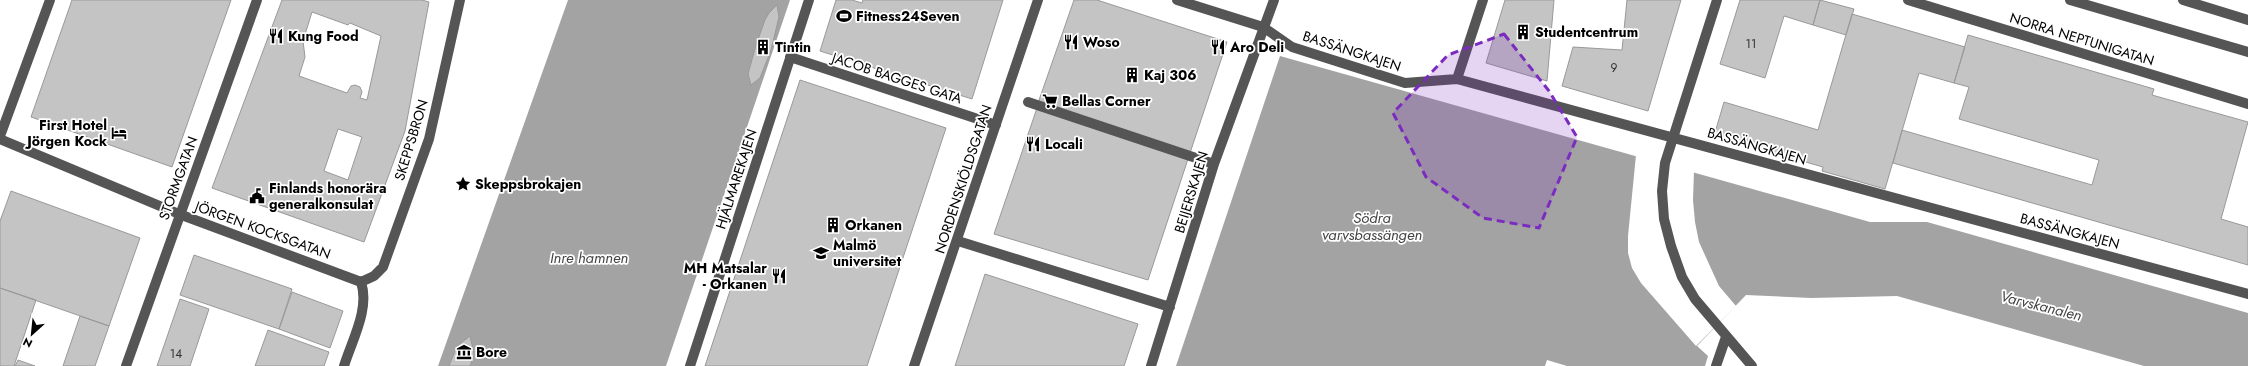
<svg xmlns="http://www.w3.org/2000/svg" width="2248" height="366" font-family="Jost,sans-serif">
	<rect width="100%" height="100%" fill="#fff"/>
	<path fill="#a3a3a3" d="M568 0H790L666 366H438Z
		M1280 56 1870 222H1927L2248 313V366H2144L1897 296 1811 298 1746 295 1697 346 1708 356 1705 366H1567L1547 360 1545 366H1176Z"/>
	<path fill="#fff" d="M1636 155 1694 171 1693 200 1695 222 1699 242 1719 286 1736 306 1696 346 1641 283 1632 268 1628 253V236Z"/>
	<path fill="#c4c4c4" stroke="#999" fill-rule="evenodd" d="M72 0H231L172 167 31 117Z
		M282 0H422L429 2 405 131 364 242 212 188ZM312 12 348 25 350 23 381 36 367 100 360 98 362 92 360 87 355 85 351 86 347 93 299 76 305 57 303 41ZM338 129 362 137 348 180 324 171Z
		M836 0H852L862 3 863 0H1003L972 99 820 51Z
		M1074 0H1097L1227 42 1190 153 1038 103Z
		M1505 0H1554L1547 81 1486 63Z
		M1627 0H1681L1648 111 1562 86 1573 47 1622 50Z
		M1740 0H1820L1813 25 1784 16 1765 78 1720 64Z
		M1820 0 1854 9 1846 35 1813 25Z
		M777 5 779 17 771 50 760 78 751 85 748 74 756 45 765 20 769 13Z
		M1852 14 1965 47 1954 83 1919 73 1885 189 1822 171 1823 167 1714 136 1724 102 1818 130Z
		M1968 35 2154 89 2152 95 2248 122 2221 219 2248 227V265L1893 163 1902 130 2092 185 2099 160 1959 119 1969 87 1954 83Z
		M800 80 946 128 882 321 867 366H705Z
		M1037 108 1188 159 1148 280 994 234Z
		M11 191 140 238 109 326 0 288V221Z
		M194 255 292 289 279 329 180 295Z
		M985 274 1138 324 1124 366H955Z
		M0 288 36 300 14 366H0Z
		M292 292 343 311 330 348 279 329Z
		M180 299 209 309 190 366H157Z
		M80 316 109 326 95 366H63Z
		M268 330 329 352 324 366H255Z
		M470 336 474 354 470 366H449L457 346Z
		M18 360 35 366H15Z"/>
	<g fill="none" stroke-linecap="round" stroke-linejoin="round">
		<path stroke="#555" stroke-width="10" d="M1177 0 1263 27 1292 47 1405 83 1457 79 2248 294
			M1717 0 1665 163 1662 191 1664 219 1671 246 1682 277 1695 299 1752 366
			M1908 0 2248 104
			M2070 0 2248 52
			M2183 0 2248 20
			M790 57 996 125
			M1457 79 1483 0
			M1028 102 1214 164
			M0 136 50 0
			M0 139 179 214 361 282
			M958 241 1170 307
			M361 282 374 276 383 267 429 139 460 0
			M126 366 257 0
			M344 366C352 340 370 309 361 282
			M690 366 809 0
			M914 366 1038 0
			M1151 366 1214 164 1274 0
			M1716 366 1726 337"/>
	</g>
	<path fill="#7b2cbf" fill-opacity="0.2" stroke="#7b2cbf" stroke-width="3" stroke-dasharray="8 5" stroke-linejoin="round" d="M1504 34 1549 91 1577 137 1539 228 1483 218 1426 177 1393 113 1448 55Z"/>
	<defs>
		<g id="stadium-bare" transform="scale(1.2)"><path d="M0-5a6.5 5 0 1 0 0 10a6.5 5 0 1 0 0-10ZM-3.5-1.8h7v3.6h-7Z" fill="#000" stroke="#fff" stroke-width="2.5" paint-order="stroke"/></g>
		<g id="building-bare" transform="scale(1.2)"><path d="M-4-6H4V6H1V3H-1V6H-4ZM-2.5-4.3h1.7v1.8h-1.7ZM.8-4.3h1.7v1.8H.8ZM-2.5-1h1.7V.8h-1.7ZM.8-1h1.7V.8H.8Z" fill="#000" stroke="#fff" stroke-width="2.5" paint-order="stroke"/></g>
		<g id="restaurant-bare" transform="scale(1.2)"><path d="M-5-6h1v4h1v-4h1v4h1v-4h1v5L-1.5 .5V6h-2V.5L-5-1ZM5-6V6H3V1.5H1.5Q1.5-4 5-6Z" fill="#000" stroke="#fff" stroke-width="2.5" paint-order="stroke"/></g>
		<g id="supermarket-bare" transform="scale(1.2)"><path d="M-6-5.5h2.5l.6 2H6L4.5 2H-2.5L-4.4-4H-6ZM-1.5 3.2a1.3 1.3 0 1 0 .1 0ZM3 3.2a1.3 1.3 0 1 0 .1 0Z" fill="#000" stroke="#fff" stroke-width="2.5" paint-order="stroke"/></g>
		<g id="hotel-bare" transform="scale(1.2)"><path d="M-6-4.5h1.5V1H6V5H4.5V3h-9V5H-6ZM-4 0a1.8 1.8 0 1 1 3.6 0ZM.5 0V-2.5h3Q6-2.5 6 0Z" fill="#000" stroke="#fff" stroke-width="2.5" paint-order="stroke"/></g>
		<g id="sight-bare" transform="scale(1.2)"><path d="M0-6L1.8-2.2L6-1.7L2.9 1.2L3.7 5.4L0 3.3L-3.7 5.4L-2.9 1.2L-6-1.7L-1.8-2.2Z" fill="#000" stroke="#fff" stroke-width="2.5" paint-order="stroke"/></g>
		<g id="civic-bare" transform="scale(1.2)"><path d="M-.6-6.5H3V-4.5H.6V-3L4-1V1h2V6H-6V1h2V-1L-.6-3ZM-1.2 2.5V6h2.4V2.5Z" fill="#000" stroke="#fff" stroke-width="2.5" paint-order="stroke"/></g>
		<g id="university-bare" transform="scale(1.2)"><path d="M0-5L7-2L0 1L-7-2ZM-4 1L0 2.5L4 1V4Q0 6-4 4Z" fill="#000" stroke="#fff" stroke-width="2.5" paint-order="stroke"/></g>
		<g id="museum-bare" transform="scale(1.2)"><path d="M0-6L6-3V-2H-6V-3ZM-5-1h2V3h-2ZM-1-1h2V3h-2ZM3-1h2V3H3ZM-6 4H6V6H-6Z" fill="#000" stroke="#fff" stroke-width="2.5" paint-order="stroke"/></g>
	</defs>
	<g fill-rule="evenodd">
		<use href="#stadium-bare" x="844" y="16"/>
		<use href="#building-bare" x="1523" y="32"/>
		<use href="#restaurant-bare" x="276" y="36"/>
		<use href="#restaurant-bare" x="1071" y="42"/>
		<use href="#building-bare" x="763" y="47"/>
		<use href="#restaurant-bare" x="1218" y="47"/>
		<use href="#building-bare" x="1132" y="75"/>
		<use href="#supermarket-bare" x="1050" y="101"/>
		<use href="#hotel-bare" x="119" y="133"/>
		<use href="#restaurant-bare" x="1033" y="144"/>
		<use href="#sight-bare" x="463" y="184"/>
		<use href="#civic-bare" x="257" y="196"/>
		<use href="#building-bare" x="833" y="225"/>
		<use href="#university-bare" x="821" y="253"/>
		<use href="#restaurant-bare" x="779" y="276"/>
		<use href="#museum-bare" x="464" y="352"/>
	</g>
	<g text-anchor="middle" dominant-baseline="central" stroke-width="3.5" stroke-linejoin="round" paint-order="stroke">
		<g font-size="12" fill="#313131">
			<text x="1751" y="44">11</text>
			<text x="1614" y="68">9</text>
			<text x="176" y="354">14</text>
		</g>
		<g font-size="14" font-weight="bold" fill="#000" stroke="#fff" text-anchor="start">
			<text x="856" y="16">Fitness24Seven</text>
			<text x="1535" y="32">Studentcentrum</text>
			<text x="288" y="36">Kung Food</text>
			<text x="1083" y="42">Woso</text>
			<text x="775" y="47">Tintin</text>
			<text x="1230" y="47">Aro Deli</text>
			<text x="1144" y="75">Kaj 306</text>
			<text x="1062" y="101">Bellas Corner</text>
			<text x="107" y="125" text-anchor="end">First Hotel<tspan x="107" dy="16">Jörgen Kock</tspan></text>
			<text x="1045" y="144">Locali</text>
			<text x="475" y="184">Skeppsbrokajen</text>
			<text x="269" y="188">Finlands honorära<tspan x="269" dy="16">generalkonsulat</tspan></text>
			<text x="845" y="225">Orkanen</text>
			<text x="833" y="245">Malmö<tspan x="833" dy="16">universitet</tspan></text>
			<text x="767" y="268" text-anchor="end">MH Matsalar<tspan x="767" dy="16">- Orkanen</tspan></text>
			<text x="476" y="352">Bore</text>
		</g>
		<g font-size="14" fill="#000" stroke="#fff">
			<text transform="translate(2082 39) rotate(17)">NORRA NEPTUNIGATAN</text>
			<text transform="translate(1352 51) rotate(18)">BASSÄNGKAJEN</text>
			<text transform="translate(897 78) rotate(18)">JACOB BAGGES GATA</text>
			<text transform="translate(411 140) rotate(-73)">SKEPPSBRON</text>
			<text transform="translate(1757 146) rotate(16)">BASSÄNGKAJEN</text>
			<text transform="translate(178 178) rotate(-70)">STORMGATAN</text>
			<text transform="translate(736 179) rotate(-72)">HJÄLMAREKAJEN</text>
			<text transform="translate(963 179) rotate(-72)">NORDENSKIÖLDSGATAN</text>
			<text transform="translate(1191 192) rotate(-73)">BEIJERSKAJEN</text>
			<text transform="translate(263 230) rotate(20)">JÖRGEN KOCKSGATAN</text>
			<text transform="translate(2070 231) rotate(15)">BASSÄNGKAJEN</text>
		</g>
		<g font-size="15" font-style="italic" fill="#444" stroke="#fff">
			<text x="1372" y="218">Södra<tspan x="1372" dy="17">varvsbassängen</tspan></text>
			<text x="589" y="258">Inre hamnen</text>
			<text transform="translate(2041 306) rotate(14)">Varvskanalen</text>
		</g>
	</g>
	<g transform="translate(32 334) rotate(207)" stroke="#ffffff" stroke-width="3" paint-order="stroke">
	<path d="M0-3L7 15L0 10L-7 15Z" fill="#000000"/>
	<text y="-6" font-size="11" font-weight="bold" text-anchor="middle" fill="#000000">N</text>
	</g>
</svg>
